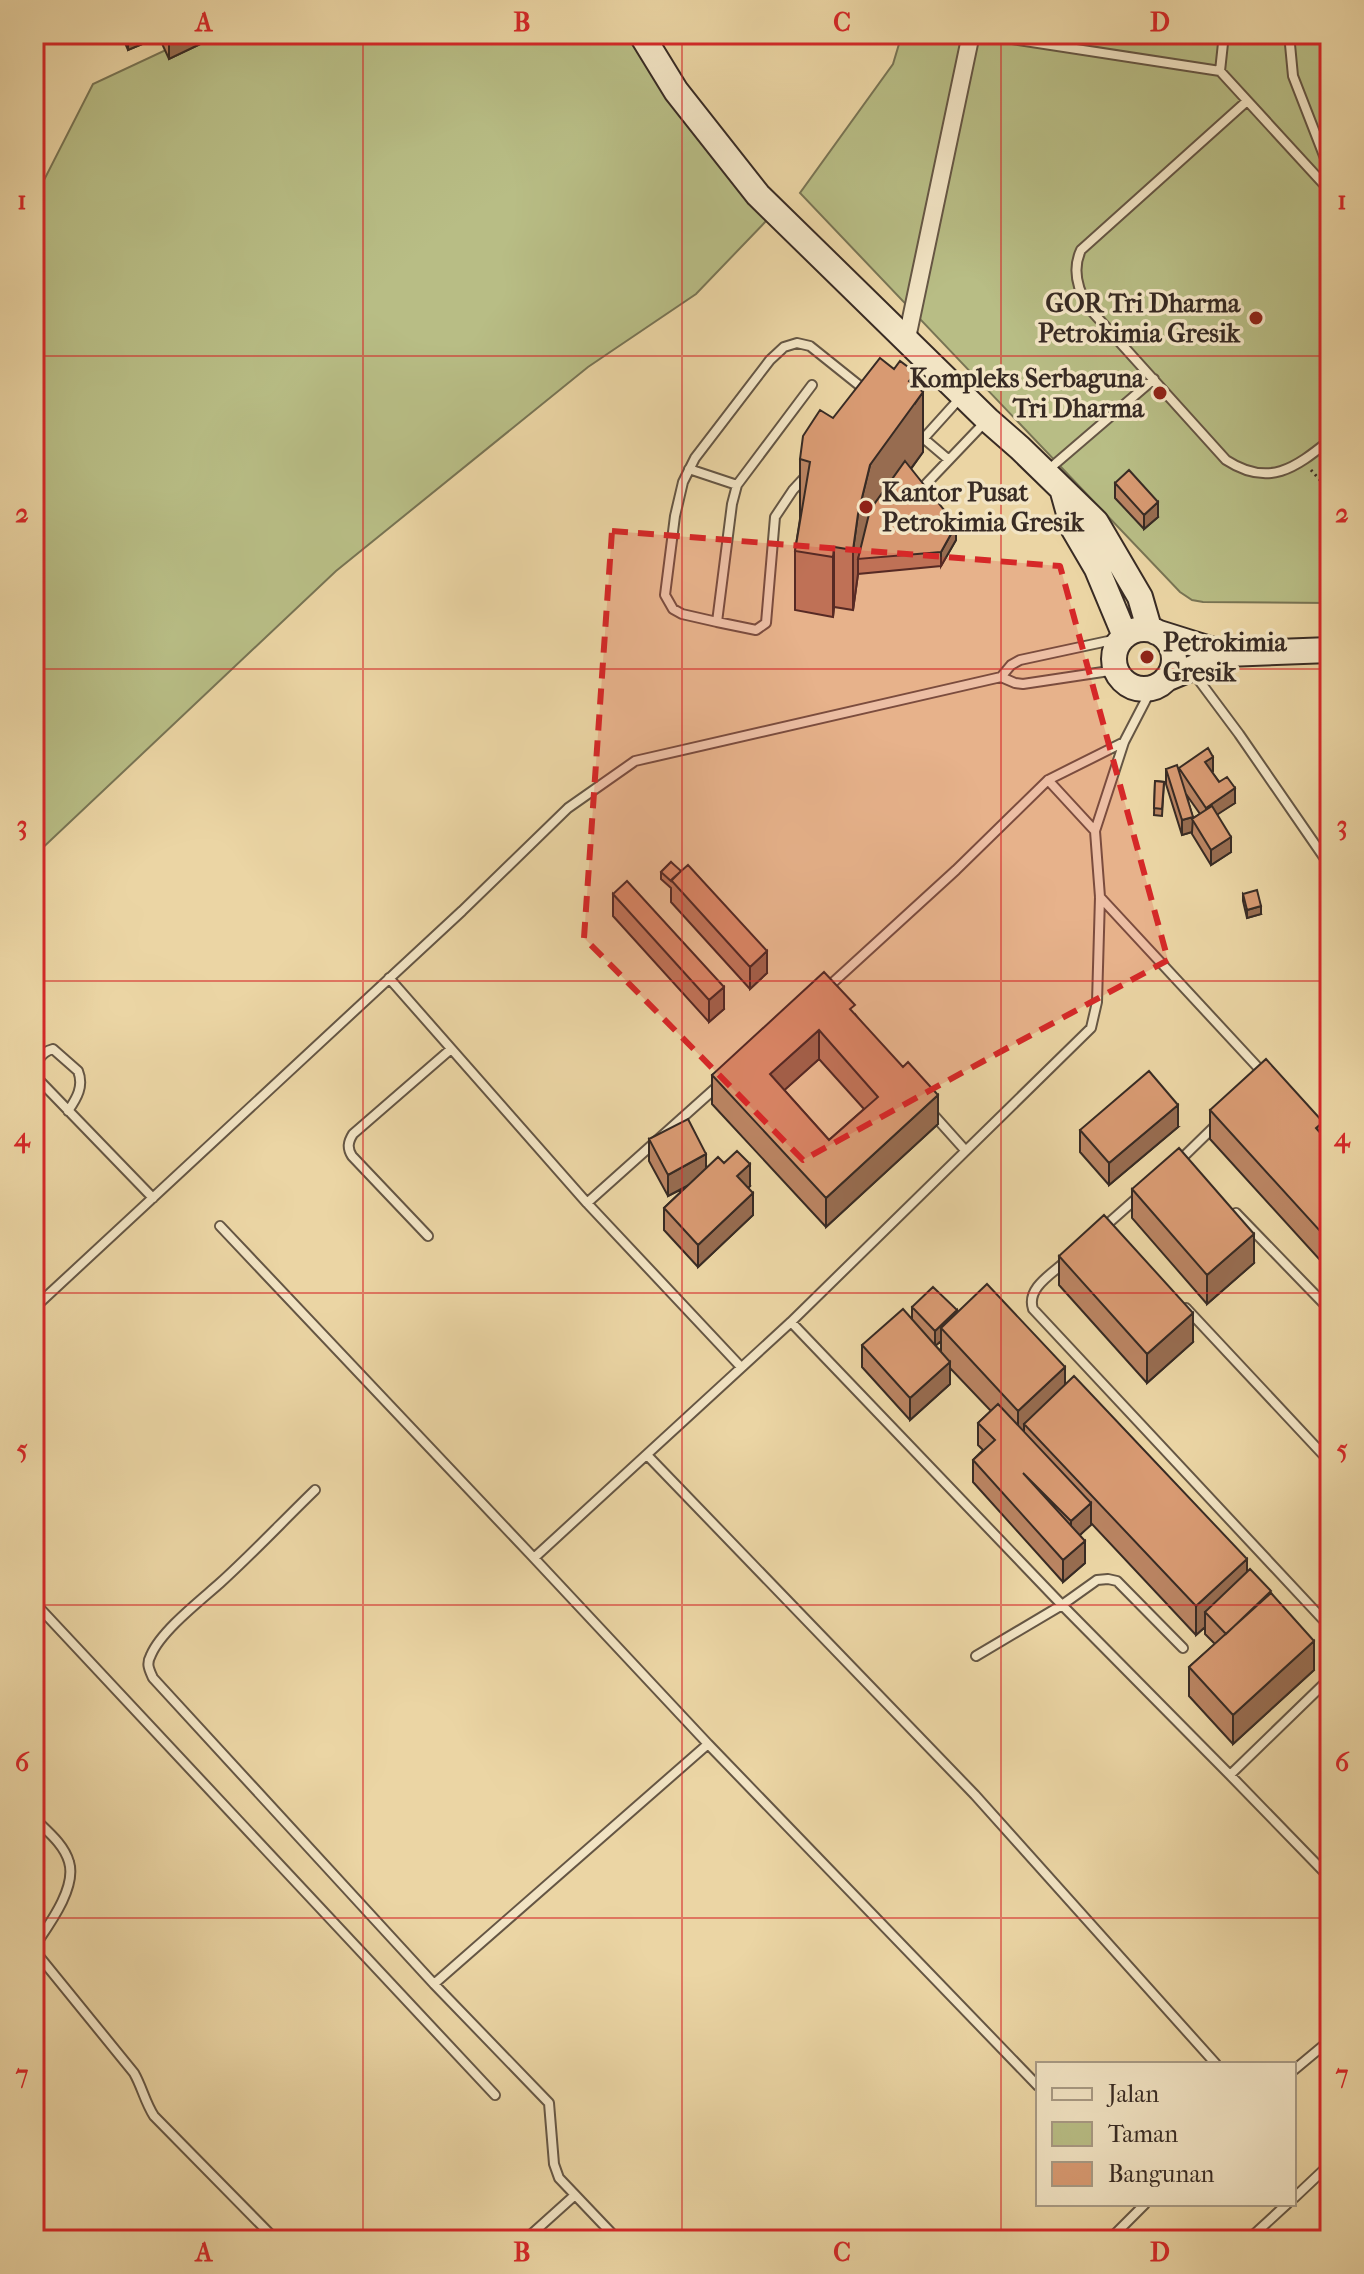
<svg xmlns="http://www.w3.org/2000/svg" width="1364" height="2274" font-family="'IM FELL French Canon',serif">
	<rect width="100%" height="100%" fill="#ebd5a4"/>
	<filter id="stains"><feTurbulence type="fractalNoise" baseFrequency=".0025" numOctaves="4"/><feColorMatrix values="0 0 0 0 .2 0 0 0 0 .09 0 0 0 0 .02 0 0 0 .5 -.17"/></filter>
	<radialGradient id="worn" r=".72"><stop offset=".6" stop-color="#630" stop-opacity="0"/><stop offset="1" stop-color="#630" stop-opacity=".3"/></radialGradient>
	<path fill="#b8bd85" stroke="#787454" stroke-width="2" d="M200 34H636L769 218 696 294 588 367 336 571 34 856V193L41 186 93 84Z
		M902 34H1330V603L1203 602 1192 600 1180 592 800 193 893 64Z"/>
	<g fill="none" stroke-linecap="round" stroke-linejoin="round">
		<g stroke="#655644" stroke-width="12">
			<path id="lane" d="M979 34 1220 71 1330 191
				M1289 34 1293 76 1330 171
				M1220 71 1224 34
				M1247 101 1081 250C1072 269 1078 290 1088 307L1226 460C1269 488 1295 468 1330 440
				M812 385 737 485 732 504 717 622 682 614 673 609 665 595 675 516 683 482 695 458 770 360 784 347 797 343 810 346 865 390
				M916 432 949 460
				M924 438 961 397
				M689 469 737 485
				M1048 470 1154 379
				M926 484 987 420
				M717 622 756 630 766 623 775 517 793 490 805 477
				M1192 671 1239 734 1330 866
				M1001 677 1015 683 1023 684 1116 670
				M1048 780 1095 831
				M1100 897 1264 1074
				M389 978 587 1203
				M828 987 956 870 1048 780 1124 742
				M720 1084 587 1203 741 1367
				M68 1111C77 1098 84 1086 78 1071L53 1049C40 1052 34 1065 36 1077L153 1198
				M931 1112 965 1150
				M1178 1162 1217 1124
				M1236 1213 1330 1310
				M220 1226 534 1558
				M1103 1228 1138 1197
				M428 1236 352 1156C347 1148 348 1142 353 1134L451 1049
				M1066 1261C1052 1274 1026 1288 1033 1309L1330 1627
				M34 1308 462 911 568 808 635 761 1001 677 1011 665 1020 660 1122 638
				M1186 1308 1330 1462
				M791 1322 1062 1605 1230 1775 1330 1878
				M647 1455 975 1795 1216 2064
				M315 1490C283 1521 253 1553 220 1583 201 1600 161 1631 151 1655 146 1664 149 1669 153 1678L434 1984 549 2103 554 2164 559 2178 618 2240
				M34 1602 495 2095
				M976 1656 1062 1605 1097 1580 1108 1579 1117 1581 1183 1648
				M708 1744 1038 2086
				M1230 1775 1330 1678
				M34 1818C47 1831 64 1844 69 1862 77 1888 48 1926 34 1947
				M34 1950 134 2073C142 2087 145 2102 154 2116L276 2240
				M434 1984 708 1744 534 1558 791 1322 1091 1028 1097 1002 1100 897 1095 831 1124 742 1152 688
				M1294 2070 1330 2040
				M1294 2198 1330 2164
				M525 2240 575 2195
				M1109 2240 1145 2204
				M1248 2240 1287 2204"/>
		</g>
		<g stroke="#655644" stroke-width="20">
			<path id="street" d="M907 338 971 34"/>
		</g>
		<g stroke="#382b24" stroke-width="28">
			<path id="secondary" d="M641 34 676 91 758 195 988 420 1020 448 1096 522 1140 597 1149 628
				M1063 492 1073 528 1097 569 1125 636
				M1114 659a30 30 0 1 1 60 0a30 30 0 1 1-60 0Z
				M1156 632 1226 654 1330 650
				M1166 679 1226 654"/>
		</g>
		<path stroke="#382b24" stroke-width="3" stroke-dasharray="2 4" stroke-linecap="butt" d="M1311 470 1330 491"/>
		<use href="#lane" stroke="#f2e4c4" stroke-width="8"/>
		<use href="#street" stroke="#f2e4c4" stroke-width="16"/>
		<use href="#secondary" stroke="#f2e4c4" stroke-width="24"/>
	</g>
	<path fill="#ba8462" stroke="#382b24" stroke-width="2" fill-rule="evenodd" d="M121 34H217V36L169 59 159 37 128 50Z
		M916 387 923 452 911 469 956 540 941 566 858 574 853 610 834 607 833 617 795 610V551L800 519V459L833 418Z
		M1115 483 1158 517 1144 529 1115 498Z
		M1213 757V771L1212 772 1235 803 1217 814 1231 852 1211 865 1192 834V832L1182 835 1166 784V769L1179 770ZM1186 794 1200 814 1193 818Z
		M1155 781 1164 782 1162 816 1154 815Z
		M671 862 767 973 750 989 671 902V888L661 879V872Z
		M613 894 724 1009 709 1022 613 916Z
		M1243 894 1261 914 1247 918 1243 901Z
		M855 1014 938 1124 826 1227 712 1104V1075ZM819 1059 864 1109 829 1140 784 1090Z
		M1210 1110 1330 1144V1271L1210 1139Z
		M1178 1127 1109 1185 1080 1152V1130Z
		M649 1139 706 1168 750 1186 748 1188 753 1215 698 1267 664 1230V1208L686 1187 668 1196 649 1161Z
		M1132 1189 1254 1263 1207 1304 1132 1218Z
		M1059 1256 1193 1342 1147 1383 1059 1285Z
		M912 1307 957 1313 1065 1384 1247 1572 1271 1593 1314 1670 1233 1744 1189 1696V1667L1215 1644 1205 1634V1627L1196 1635 1091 1523 1080 1535 1085 1563 1063 1582 973 1482V1460L983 1450 978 1445V1423L991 1411 950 1368V1384L910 1420 862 1367V1345L912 1320ZM941 1341V1351L935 1346Z"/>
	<path fill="#976c50" stroke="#382b24" stroke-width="2" d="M128 34H159V37L128 50Z
		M175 34H217V36L169 59V37Z
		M916 373V402L923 392V452L870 524 858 559V574L853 610V550L858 514 870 465 909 381Z
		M1158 502V517L1144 529V515Z
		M956 525V540L941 566V552Z
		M834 547V607L833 617V557Z
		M1213 757V771L1205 777V762Z
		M1235 788V803L1206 822V808Z
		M1193 817 1192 832 1182 835V820Z
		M1231 837V852L1211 865V850Z
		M1261 906V914L1247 918V910Z
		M767 951V973L750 989V967Z
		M724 987V1009L709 1022V1000Z
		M819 1030V1059L770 1103V1074Z
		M938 1095V1124L826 1227V1198Z
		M1178 1105V1127L1109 1185V1163Z
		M1323 1122V1151L1316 1128Z
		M706 1154V1176L668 1196V1175Z
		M750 1164V1186L737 1198V1176Z
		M753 1193V1215L698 1267V1245Z
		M1254 1234V1263L1207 1304V1275Z
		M957 1310V1325L941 1328V1341L935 1346V1331Z
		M1193 1313V1342L1147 1383V1354Z
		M950 1362V1384L910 1420V1398Z
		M1065 1367V1396L1024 1424V1435L1018 1440V1411Z
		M1091 1503V1525L1071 1543V1521Z
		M1085 1541V1563L1063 1582V1560Z
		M1247 1559V1588L1205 1612V1627L1196 1635V1606Z
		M1314 1641V1670L1233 1744V1715Z"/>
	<path fill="#d89a72" stroke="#382b24" stroke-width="2" fill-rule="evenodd" d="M880 358 894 369 900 361 916 373 909 381 923 392 870 465 858 514 853 550 834 547 833 557 795 551 810 462 800 459 803 436 820 410 833 418Z
		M905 461 956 525 941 552 858 559 870 510Z
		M1129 470 1158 502 1144 515 1115 483Z
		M1208 748 1213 757 1205 762 1219 782 1227 777 1235 788 1206 808 1179 768Z
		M1177 765 1193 817 1182 820 1166 769Z
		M1155 781 1164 782 1162 809 1154 808Z
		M1212 806 1231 837 1211 850 1192 819Z
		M671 862 681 871 671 881 661 872Z
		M688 865 767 951 750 967 671 880Z
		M627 881 724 987 709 1000 613 894Z
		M1257 890 1261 906 1247 910 1243 894Z
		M824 972 855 1005 850 1009 903 1067 908 1062 938 1095 826 1198 712 1075ZM819 1030 878 1097 829 1140 770 1074Z
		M1266 1059 1323 1122 1316 1128 1330 1144V1242L1210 1110Z
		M1149 1071 1178 1105 1109 1163 1080 1130Z
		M688 1119 706 1154 668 1175 649 1139Z
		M1179 1148 1254 1234 1207 1275 1132 1189Z
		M737 1151 750 1164 737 1176 753 1193 698 1245 664 1208 718 1157 724 1163Z
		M1104 1215 1193 1313 1147 1354 1059 1256Z
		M987 1284 1065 1367 1018 1411 941 1328Z
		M933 1287 957 1310 935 1331 912 1307Z
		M903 1309 950 1362 910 1398 862 1345Z
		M1074 1376 1247 1559 1196 1606 1024 1424Z
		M998 1404 1091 1503 1071 1521 1023 1473 1085 1541 1063 1560 973 1460 995 1440 978 1423Z
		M1250 1569 1271 1591 1226 1634 1205 1612Z
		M1271 1593 1314 1641 1233 1715 1189 1667Z"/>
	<path fill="#d62828" fill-opacity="0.2" stroke="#d62828" stroke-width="6" stroke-dasharray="16 10" stroke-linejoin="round" d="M612 531 1060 566 1168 960 803 1160 584 938Z"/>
	<path fill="none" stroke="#d62828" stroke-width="2" stroke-opacity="0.55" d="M363 34V2240M682 34V2240M1001 34V2240M34 356H1330M34 669H1330M34 981H1330M34 1293H1330M34 1605H1330M34 1918H1330"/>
	<g fill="#8f2418" stroke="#f2e4c4" stroke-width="3">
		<circle cx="1256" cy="318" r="8"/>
		<circle cx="1160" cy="393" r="8"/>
		<circle cx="866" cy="507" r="8"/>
		<circle cx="1147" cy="657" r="8"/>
	</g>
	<g text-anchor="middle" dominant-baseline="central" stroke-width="7" stroke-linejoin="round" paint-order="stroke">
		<g font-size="26" font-weight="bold" fill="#382b24" stroke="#f2e4c4" text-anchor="end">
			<text x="1240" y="303">GOR Tri Dharma<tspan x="1240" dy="30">Petrokimia Gresik</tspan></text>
			<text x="1144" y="378">Kompleks Serbaguna<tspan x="1144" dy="30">Tri Dharma</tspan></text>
			<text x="882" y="492" text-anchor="start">Kantor Pusat<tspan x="882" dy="30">Petrokimia Gresik</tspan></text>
			<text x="1163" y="642" text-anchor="start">Petrokimia<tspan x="1163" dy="30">Gresik</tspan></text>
		</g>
	</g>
	<rect width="1364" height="2274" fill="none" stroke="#ebd5a4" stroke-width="88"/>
	<rect x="1036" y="2062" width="260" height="144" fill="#f2e4c4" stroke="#a89a84" stroke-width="2"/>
	<rect x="1052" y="2088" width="40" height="12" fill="#f2e4c4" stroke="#a89a84" stroke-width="2"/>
	<text x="1108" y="2102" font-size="24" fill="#382b24">Jalan</text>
	<rect x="1052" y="2122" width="40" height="24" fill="#b8bd85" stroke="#a89a84" stroke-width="2"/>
	<text x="1108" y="2142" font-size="24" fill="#382b24">Taman</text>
	<rect x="1052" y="2162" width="40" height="24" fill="#d89a72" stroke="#a89a84" stroke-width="2"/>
	<text x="1108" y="2182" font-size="24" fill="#382b24">Bangunan</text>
	<rect x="44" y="44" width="1276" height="2186" fill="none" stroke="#d62828" stroke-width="3"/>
	<g font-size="26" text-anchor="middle" font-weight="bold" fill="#d62828">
		<text x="204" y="31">A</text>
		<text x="522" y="31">B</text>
		<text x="842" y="31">C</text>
		<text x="1160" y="31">D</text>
		<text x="22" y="209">1</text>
		<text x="1342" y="209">1</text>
		<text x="22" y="522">2</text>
		<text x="1342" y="522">2</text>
		<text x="22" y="834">3</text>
		<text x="1342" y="834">3</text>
		<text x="22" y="1146">4</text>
		<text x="1342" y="1146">4</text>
		<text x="22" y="1458">5</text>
		<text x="1342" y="1458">5</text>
		<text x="22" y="1771">6</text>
		<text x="1342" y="1771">6</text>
		<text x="22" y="2083">7</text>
		<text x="1342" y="2083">7</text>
		<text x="204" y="2261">A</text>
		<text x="522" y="2261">B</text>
		<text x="842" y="2261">C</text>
		<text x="1160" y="2261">D</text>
	</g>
	<rect width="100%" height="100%" filter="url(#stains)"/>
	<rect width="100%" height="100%" fill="url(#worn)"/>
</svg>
